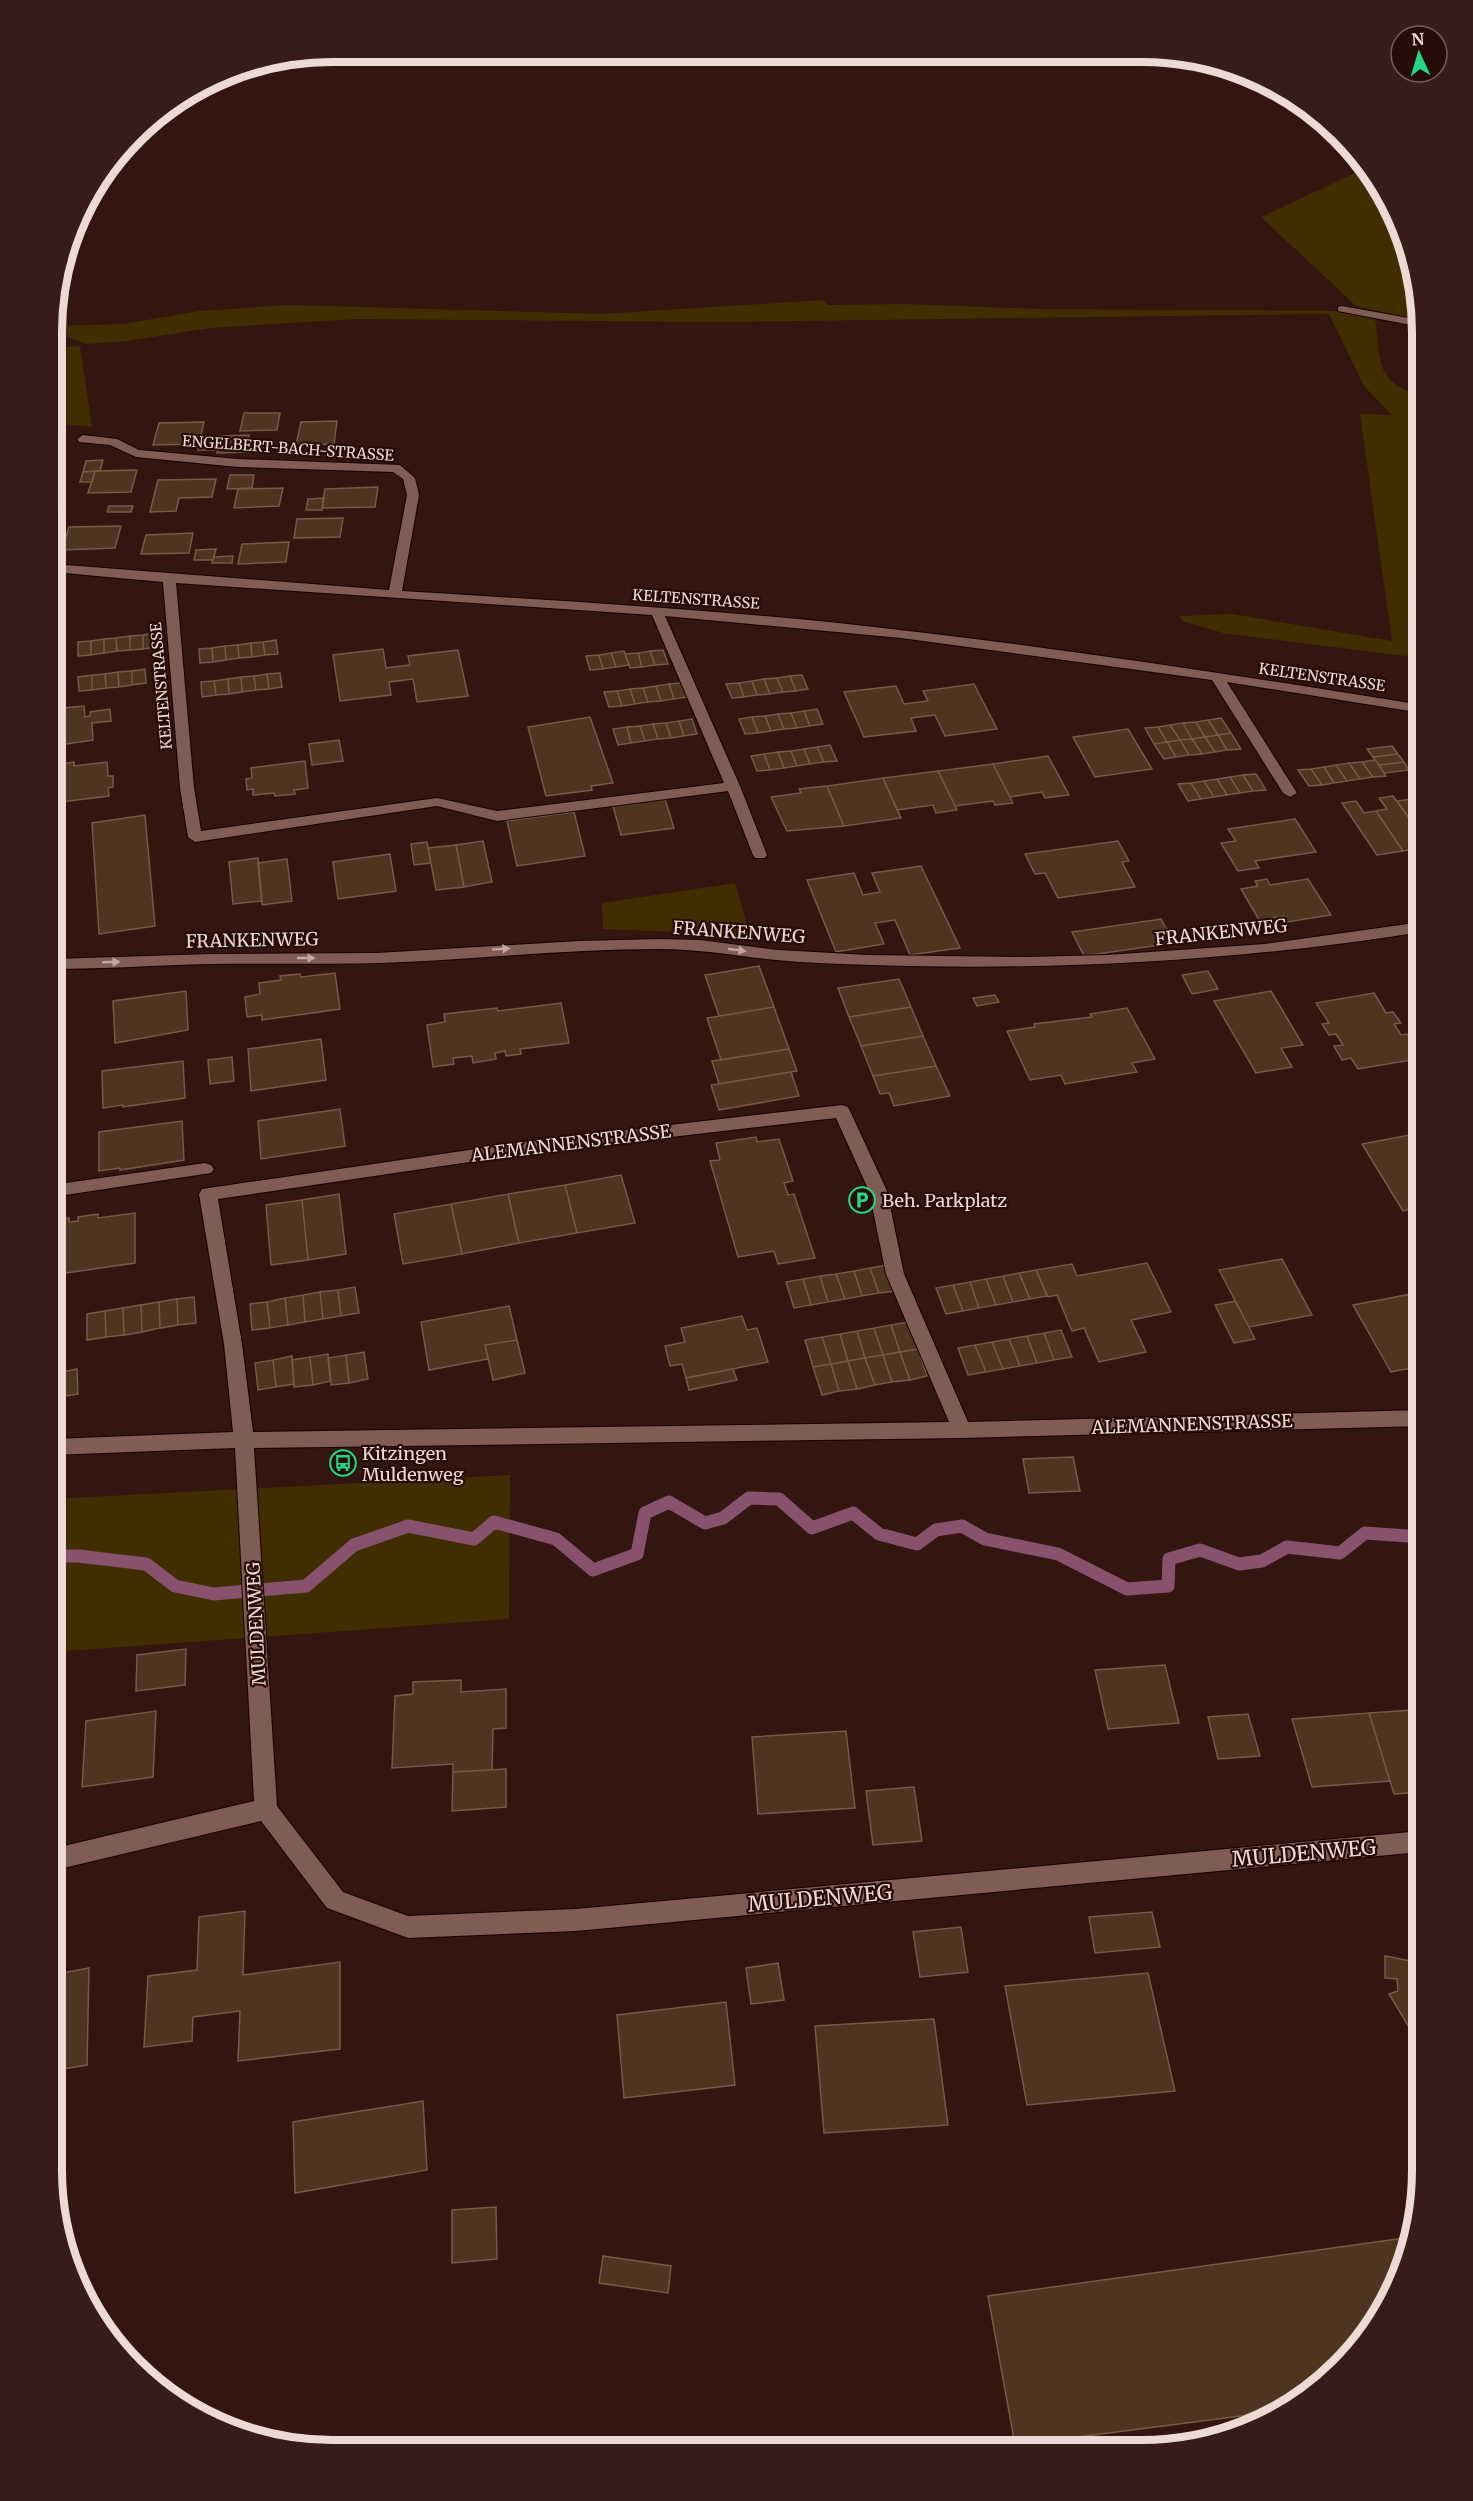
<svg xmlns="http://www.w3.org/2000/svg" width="1473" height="2501" font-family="Merriweather,serif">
	<rect width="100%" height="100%" fill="#32160f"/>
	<path fill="#402d00" d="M1368 167 1401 224 1420 321 1356 306 1261 217Z
		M824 300 828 305 903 304 1042 309 1343 311 1378 317 1375 319C1382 364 1374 380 1422 397V658L1223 633 1182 621 1180 616 1232 614 1392 641 1360 414 1392 415 1364 386 1329 314 717 322 357 319 210 328 127 341 87 344 53 332V326L123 324 199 311 289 305 602 314Z
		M80 346 92 427 53 423V348Z
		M735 883 750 935 603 929 602 903Z
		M510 1475 509 1619 52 1652V1499Z"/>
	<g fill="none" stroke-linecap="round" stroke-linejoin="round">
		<path stroke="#88526e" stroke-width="13" d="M52 1556H78L146 1564 175 1586 214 1594 306 1586 354 1545 408 1526 474 1539 494 1522 556 1539 593 1570 637 1554 645 1513 669 1502 705 1523 723 1518 749 1498 779 1499 812 1528 853 1513 879 1534 917 1544 936 1530 962 1526 985 1539 1058 1554 1127 1589 1168 1586 1169 1559 1200 1550 1239 1564 1262 1561 1287 1547 1340 1553 1365 1533 1422 1537"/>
	</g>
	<path fill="#4d3521" stroke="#755b47" stroke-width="1.5" d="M244 413H280L277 430 240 431Z
		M337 421 334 444 296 445 301 422Z
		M204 422 199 444 153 445 159 423Z
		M249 435 246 452 217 453 221 436Z
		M201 436H221L218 450H198Z
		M103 460 100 471 83 472 86 461Z
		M137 470 131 492 88 493 95 471Z
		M95 471 92 482H80L83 472Z
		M230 475H254L252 488 227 489Z
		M216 479 212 497 179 498 176 511 150 512 158 480Z
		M378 487 375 507 322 508 325 489Z
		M283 488 279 506 234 508 238 489Z
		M324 498 322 510H306L308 499Z
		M109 506H133L131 512H107Z
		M343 518 340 537 294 538 297 519Z
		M121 526 115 548 62 550 69 527Z
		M193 533 189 553 141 554 146 535Z
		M67 534 61 551H53V535Z
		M289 542 286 562 238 564 242 544Z
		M216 549 213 560H194L196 550Z
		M233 556 232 563H212L214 557Z
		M155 633 156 647 143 649V635Z
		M143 635V649L130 650V636Z
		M130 636V650L117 651 116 638Z
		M116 638 117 651 104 653V639Z
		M104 639V653L91 655V641Z
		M276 640 278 654 265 655 263 642Z
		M91 641V655L78 656V642Z
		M263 642 265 655 252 657 251 643Z
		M251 643 252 657 239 658 238 645Z
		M238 645 239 658 226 660 225 646Z
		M225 646 226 660 213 662 212 648Z
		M64 647 65 680 53 681V648Z
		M212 648 213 662 200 663 199 649Z
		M383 649 386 668 410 665 408 656 458 650 468 696 417 702 413 679 389 682 391 695 340 701 333 655Z
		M663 650 668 664 655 665 650 651Z
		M624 651 629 665 616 667 611 653Z
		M650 651 655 665 642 667 638 653Z
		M611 653 616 667 603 669 599 655Z
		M638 653 642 667 630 668 625 654Z
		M599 655 603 669 590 670 586 656Z
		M145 669 146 683 132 685V671Z
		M132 671V685L119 687 118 672Z
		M118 672 119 687 106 688 105 674Z
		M280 673 282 687 269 689 267 674Z
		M105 674 106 688 92 690V675Z
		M267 674 269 689 256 690 254 676Z
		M92 675V690L79 691 78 677Z
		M802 675 808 689 796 691 790 676Z
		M254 676 256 690 242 692 241 677Z
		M790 676 796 691 783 692 777 678Z
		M241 677 242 692 229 694 228 679Z
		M777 678 783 692 770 694 764 679Z
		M228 679 229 694 216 695 214 681Z
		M764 679 770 694 757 695 752 681Z
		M214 681 216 695 202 697 201 682Z
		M752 681 757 695 744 697 739 683Z
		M682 683 687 697 674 699 669 684Z
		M739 683 744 697 732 698 726 684Z
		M669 684 674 699 661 701 656 686Z
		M974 684 997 729 945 736 935 715 911 718 916 731 864 737 844 692 896 686 904 704 928 701 923 691Z
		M656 686 661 701 648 702 643 688Z
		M643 688 648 702 635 704 630 689Z
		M630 689 635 704 622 706 617 691Z
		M617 691 622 706 609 707 604 692Z
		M84 706 85 717 90 716V712L110 709 111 721 92 723 93 740 53 746V709Z
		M817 709 823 724 810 726 804 711Z
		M804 711 810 726 797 728 791 713Z
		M791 713 797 728 784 729 778 714Z
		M778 714 784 729 771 731 765 716Z
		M765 716 771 731 758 733 752 717Z
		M590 717 613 783 591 786 592 790 546 796 528 727Z
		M752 717 758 733 745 734 739 719Z
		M1221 718 1231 733 1218 735 1208 720Z
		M692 719 697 734 684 736 679 721Z
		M1208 720 1218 735 1205 737 1196 722Z
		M679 721 684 736 671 738 666 723Z
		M1196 722 1205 737 1192 739 1183 723Z
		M666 723 671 738 658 739 653 724Z
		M1183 723 1192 739 1180 740 1170 725Z
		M653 724 658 739 645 741 640 726Z
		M1170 725 1180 740 1167 742 1158 727Z
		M640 726 645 741 631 743 627 727Z
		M627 727 631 743 618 745 613 729Z
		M1158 727 1167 742 1154 744 1145 728Z
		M1128 729 1152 769 1095 777 1073 737Z
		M1231 733 1241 749 1227 750 1218 735Z
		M1218 735 1227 750 1215 752 1205 737Z
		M1205 737 1215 752 1202 754 1192 739Z
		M1192 739 1202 754 1189 755 1180 740Z
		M339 740 343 761 312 765 309 744Z
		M1180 740 1189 755 1176 757 1167 742Z
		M1167 742 1176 757 1164 759 1154 744Z
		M830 745 837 761 824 762 817 747Z
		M1392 746 1398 754 1373 757 1367 749Z
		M817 747 824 762 810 764 804 749Z
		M804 749 810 764 797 766 791 751Z
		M791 751 797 766 784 768 778 752Z
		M778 752 784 768 770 770 764 754Z
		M764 754 770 770 757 771 751 756Z
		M1398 754 1404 762 1379 765 1373 757Z
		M1048 756 1069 795 1045 798 1042 792 1010 797 993 764Z
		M1375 760 1379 765 1386 776 1373 777 1362 762Z
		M305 761 308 788 294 790 295 794 275 796 274 793 253 795V789L247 790 246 779 252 778 251 768Z
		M74 762V766L107 762 108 776H113V787L108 788 109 796 53 803V769L57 768V765Z
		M1362 762 1373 777 1360 779 1349 763Z
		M1404 762 1409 770 1384 773 1379 765Z
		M1349 763 1360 779 1347 781 1336 765Z
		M993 764 1013 803 995 805 993 801 955 806 938 771Z
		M1336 765 1347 781 1334 783 1324 767Z
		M1324 767 1334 783 1322 785 1311 769Z
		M1311 769 1322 785 1309 786 1298 770Z
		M938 771 957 810 936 813 933 805 897 810 883 778Z
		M1256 774 1266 790 1253 791 1243 775Z
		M1243 775 1253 791 1240 793 1230 777Z
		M1230 777 1240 793 1227 795 1217 779Z
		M883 778 901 818 844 826 827 786Z
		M1217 779 1227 795 1214 797 1204 781Z
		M1204 781 1214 797 1201 799 1191 783Z
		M1191 783 1201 799 1188 801 1178 784Z
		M827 786 844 826 787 831 771 797 801 793 799 789Z
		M1393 796 1422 836V848L1403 851 1376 811 1387 809 1379 798Z
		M665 799 674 828 621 835 613 806Z
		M1411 799 1419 811 1422 810V836L1397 801Z
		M1356 801 1364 813 1376 811 1403 851 1377 855 1342 803Z
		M574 812 585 856 517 866 507 821Z
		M145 815 155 926 99 934 92 823Z
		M1295 819 1316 852 1255 861 1259 868 1238 871 1221 843 1236 841 1228 829Z
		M483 841 492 882 464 887 456 845Z
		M1118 841 1129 861 1122 862 1135 887 1058 898 1045 873 1035 874 1025 854Z
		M427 842 431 863 414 865 411 844Z
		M456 845 464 887 436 890 428 848Z
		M390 854 396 891 338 899 333 862Z
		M258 858 262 901 233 904 229 862Z
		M287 859 292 901 262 905 258 863Z
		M921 866 960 948 910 955 895 920 875 923 884 944 836 952 807 880 854 873 863 895 880 892 872 873Z
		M1267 879 1270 885 1308 879 1331 915 1287 922 1284 916 1259 920 1241 889 1258 886 1255 881Z
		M1161 919 1174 943 1084 956 1072 932Z
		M759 966 774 1007 719 1016 705 975Z
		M1208 971 1218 989 1192 994 1182 975Z
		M335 973 340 1009 262 1020V1015L247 1017 245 997 260 994 259 983 281 980 280 976 300 974 301 977Z
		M899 979 911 1007 849 1017 838 988Z
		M186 991 188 1030 115 1043 113 1001Z
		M1271 991 1303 1045 1281 1048 1292 1067 1256 1073 1214 1001Z
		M1374 993 1386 1013 1393 1012 1401 1023 1394 1024 1401 1035 1407 1034 1416 1047 1409 1048 1417 1059 1358 1069 1351 1058 1342 1060 1334 1046 1343 1045 1336 1034 1329 1035 1322 1024 1329 1023 1316 1003Z
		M995 995 999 1002 977 1006 973 998Z
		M561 1003 569 1043 520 1049 521 1054 506 1056 505 1051 495 1053 496 1059 473 1063 472 1056 453 1058 454 1064 433 1067 427 1025 445 1022 444 1014 497 1008 498 1011Z
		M774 1007 789 1049 721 1060 707 1018Z
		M911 1007 923 1036 861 1046 849 1017Z
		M1127 1008 1155 1059 1132 1063 1137 1072 1065 1084 1061 1075 1030 1080 1007 1031 1035 1027 1034 1024 1092 1017 1090 1014Z
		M923 1036 936 1066 873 1076 861 1046Z
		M321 1039 326 1080 251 1091 248 1049Z
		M789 1049 797 1071 719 1084 712 1061Z
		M232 1057 234 1081 210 1084 208 1060Z
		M183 1061 185 1098 123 1107V1105L103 1108 102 1071Z
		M936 1066 950 1096 894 1106 889 1093 880 1094 873 1076Z
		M791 1072 799 1096 719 1110 711 1085Z
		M340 1109 345 1146 261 1159 258 1121Z
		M182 1121 184 1160 120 1170V1168L99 1171V1132Z
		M1421 1133 1422 1207 1403 1211 1362 1144Z
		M756 1137 757 1142 779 1139 793 1181 784 1183 788 1195 794 1194 815 1258 778 1264 774 1251 738 1257 710 1161 720 1160 716 1143Z
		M621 1175 635 1223 577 1233 565 1185Z
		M565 1185 577 1233 519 1243 508 1194Z
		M339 1194 346 1254 308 1260 302 1200Z
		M508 1194 519 1243 462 1254 451 1204Z
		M302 1200 308 1260 271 1265 266 1205Z
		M451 1204 462 1254 403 1264 394 1214Z
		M1422 1207V1228L1411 1209Z
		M135 1213V1263L52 1275V1221L69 1218V1222L78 1221V1217L98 1214V1218Z
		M1282 1259 1312 1315 1249 1327 1219 1270Z
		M1147 1263 1171 1312 1131 1320 1146 1352 1099 1362 1084 1328 1072 1331 1057 1295 1048 1297 1036 1270 1072 1264 1077 1276Z
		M887 1265 896 1291 879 1293 870 1268Z
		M870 1268 879 1293 862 1296 854 1271Z
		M1036 1270 1047 1296 1030 1299 1019 1273Z
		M854 1271 862 1296 845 1299 836 1274Z
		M1019 1273 1030 1299 1013 1302 1003 1276Z
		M836 1274 845 1299 828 1302 820 1276Z
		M820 1276 828 1302 811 1305 803 1279Z
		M1003 1276 1013 1302 996 1305 986 1279Z
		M803 1279 811 1305 794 1308 786 1282Z
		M986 1279 996 1305 979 1308 970 1282Z
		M970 1282 979 1308 963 1311 953 1285Z
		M953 1285 963 1311 946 1314 936 1288Z
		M355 1287 359 1313 341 1316 338 1290Z
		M338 1290 341 1316 323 1319 320 1292Z
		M320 1292 323 1319 305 1322 303 1295Z
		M1422 1292V1366L1391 1372 1353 1305Z
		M303 1295 305 1322 288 1325 285 1298Z
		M194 1297 196 1323 178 1325 177 1299Z
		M285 1298 288 1325 270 1328 267 1302Z
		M177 1299 178 1325 160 1328 159 1302Z
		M1235 1301 1249 1327 1255 1339 1234 1343 1215 1305Z
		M159 1302 160 1328 142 1332 141 1305Z
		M267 1302 270 1328 252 1330 250 1304Z
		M141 1305 142 1332 124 1335 123 1308Z
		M509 1306 517 1340 485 1345 488 1359 429 1370 421 1322Z
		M123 1308 124 1335 106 1337 105 1311Z
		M105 1311 106 1337 87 1340V1314Z
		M742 1316 747 1330 757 1328 768 1362 686 1378 682 1364 670 1366 665 1346 685 1342 681 1328Z
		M908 1322 918 1349 900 1352 891 1325Z
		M891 1325 900 1352 883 1355 874 1328Z
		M874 1328 883 1355 865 1358 857 1331Z
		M1061 1330 1072 1357 1054 1360 1044 1333Z
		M857 1331 865 1358 848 1361 840 1334Z
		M1044 1333 1054 1360 1037 1363 1027 1336Z
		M840 1334 848 1361 831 1364 822 1337Z
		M1027 1336 1037 1363 1020 1366 1009 1339Z
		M822 1337 831 1364 813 1367 805 1340Z
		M1009 1339 1020 1366 1003 1369 992 1342Z
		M517 1340 525 1373 493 1380 485 1345Z
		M992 1342 1003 1369 986 1372 975 1345Z
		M975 1345 986 1372 968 1375 958 1348Z
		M918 1349 927 1376 910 1380 900 1352Z
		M364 1352 368 1379 349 1383 346 1355Z
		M900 1352 910 1380 892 1382 883 1355Z
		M328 1354 331 1381 313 1385 310 1357Z
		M346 1355 349 1383 331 1385 328 1358Z
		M883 1355 892 1382 875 1385 865 1358Z
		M292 1356 294 1384 276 1387 273 1360Z
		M310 1357 313 1385 294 1387 292 1360Z
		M865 1358 875 1385 857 1389 848 1361Z
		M273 1360 276 1387 258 1390 255 1363Z
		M848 1361 857 1389 839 1391 831 1364Z
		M831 1364 839 1391 822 1395 813 1367Z
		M77 1369 78 1394 52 1398V1374Z
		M733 1369 737 1380 689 1390 686 1378Z
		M1073 1457 1080 1491 1029 1493 1023 1459Z
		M186 1649 185 1685 136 1691 137 1655Z
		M1165 1665 1179 1723 1108 1729 1095 1670Z
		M461 1680V1692L506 1689V1728L493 1729 492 1770 453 1772V1764L392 1768 395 1696 413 1694V1682Z
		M1413 1710 1422 1736V1792L1394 1794 1369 1713Z
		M156 1711 153 1777 82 1787 86 1721Z
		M1369 1713 1390 1781 1312 1787 1292 1719Z
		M1248 1714 1260 1756 1218 1759 1208 1717Z
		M846 1731 855 1808 758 1814 752 1737Z
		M506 1769V1807L452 1811 453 1772Z
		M914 1787 922 1841 873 1845 866 1791Z
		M245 1911 243 1975 340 1962V2049L238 2061 240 2011 193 2017 192 2041 144 2047 148 1976 197 1970 199 1917Z
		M1152 1912 1160 1947 1095 1953 1089 1917Z
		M961 1927 968 1972 920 1977 913 1932Z
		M1421 1949V2041L1418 2042 1389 1994 1398 1991 1397 1979 1385 1978V1956L1421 1963 1414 1953Z
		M778 1963 784 2000 751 2004 746 1968Z
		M89 1968 87 2065 51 2071V1975Z
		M1148 1973 1175 2091 1027 2105 1005 1986Z
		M726 2002 735 2085 624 2098 617 2015Z
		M934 2019 948 2125 824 2133 815 2026Z
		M423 2101 427 2170 295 2193 293 2122Z
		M496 2207 497 2259 452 2263V2210Z
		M1412 2237 1407 2260 1364 2340 1313 2392 1279 2411 1015 2445 988 2296Z
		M603 2256 671 2266 668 2293 599 2283Z"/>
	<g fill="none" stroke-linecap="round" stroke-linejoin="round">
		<g stroke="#180200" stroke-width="2">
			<path id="minor" d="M1342 306 1420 320 1421 327 1338 311V307Z
				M83 435 117 439 139 450 238 459 400 465 415 478 419 495 402 591C545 600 687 608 829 622 1028 643 1225 673 1422 705V713L1227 682 1297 793 1290 797 1283 793 1212 680 901 638 665 616 740 786 767 855 765 858H755L753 855 728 791 497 821 437 806 195 842 188 837 180 788 163 582 53 572V564L389 590 407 495 403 479 393 472 238 467 136 457 110 445 79 442 77 439ZM176 583 652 615 724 783 497 811 437 798 201 831 194 788Z
				M1422 922V932C1239 961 1057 971 872 965 840 964 807 963 776 960 736 956 699 949 659 949 574 949 489 958 404 962 340 965 275 963 211 964 158 965 105 969 53 969V959L211 954 377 953 579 941 660 939 700 940 778 950 868 955 1027 957 1107 955 1265 944Z
				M842 1105 848 1107 850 1111 887 1191 904 1274 968 1422 1422 1410V1426L962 1438 254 1448 277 1806 343 1892 408 1916 576 1909 1421 1831V1852L576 1931 408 1938 327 1908 261 1821 51 1871V1849L254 1801 235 1448 52 1455V1439L233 1432 224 1344 199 1194 202 1189 524 1142ZM836 1118 869 1191 886 1274 949 1422 253 1432 242 1344 218 1199 524 1154Z
				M205 1163 211 1165 214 1169 211 1173 52 1197V1185Z"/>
		</g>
		<use href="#minor" fill="#7f5d55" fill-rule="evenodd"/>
	</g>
	<defs><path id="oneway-solid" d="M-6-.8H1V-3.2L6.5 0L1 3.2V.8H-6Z" transform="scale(1.5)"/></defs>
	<g fill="#c2a8a2">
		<use href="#oneway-solid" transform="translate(501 949) rotate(-4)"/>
		<use href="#oneway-solid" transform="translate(737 950) rotate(7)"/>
		<use href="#oneway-solid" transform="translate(306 958)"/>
		<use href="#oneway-solid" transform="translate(111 962) rotate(-2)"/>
	</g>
	<defs>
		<g id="parking-ring" transform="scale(1.35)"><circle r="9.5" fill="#270d07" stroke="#26d886" stroke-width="1.5"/><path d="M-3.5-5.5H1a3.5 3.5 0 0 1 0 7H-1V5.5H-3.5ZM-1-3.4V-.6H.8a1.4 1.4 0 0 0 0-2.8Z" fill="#26d886"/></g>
		<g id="bus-ring" transform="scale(1.35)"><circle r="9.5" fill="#270d07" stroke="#26d886" stroke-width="1.5"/><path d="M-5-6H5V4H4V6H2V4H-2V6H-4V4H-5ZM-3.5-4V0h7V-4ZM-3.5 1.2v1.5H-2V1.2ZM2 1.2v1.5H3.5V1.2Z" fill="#26d886"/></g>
	</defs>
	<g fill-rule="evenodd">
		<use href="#parking-ring" x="862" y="1200"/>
		<use href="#bus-ring" x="343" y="1463"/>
	</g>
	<g text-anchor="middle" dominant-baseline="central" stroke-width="4.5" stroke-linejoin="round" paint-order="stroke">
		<g font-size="15" fill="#eedad5" stroke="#270d07">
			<text transform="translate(288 448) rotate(4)">ENGELBERT-BACH-STRASSE</text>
			<text transform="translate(696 599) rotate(4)">KELTENSTRASSE</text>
			<text transform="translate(1322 677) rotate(8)">KELTENSTRASSE</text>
			<text transform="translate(161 686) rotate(-95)">KELTENSTRASSE</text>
		</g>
		<g font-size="18" fill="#eedad5" stroke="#270d07">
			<text transform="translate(739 932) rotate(4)">FRANKENWEG</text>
			<text transform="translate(1221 932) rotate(-6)">FRANKENWEG</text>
			<text transform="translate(252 940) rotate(-1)">FRANKENWEG</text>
			<text transform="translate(571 1143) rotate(-7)">ALEMANNENSTRASSE</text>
			<text transform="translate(1192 1424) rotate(-2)">ALEMANNENSTRASSE</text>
			<text transform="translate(256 1624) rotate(-93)">MULDENWEG</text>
		</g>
		<g font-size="18" fill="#eedad5" stroke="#270d07" text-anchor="start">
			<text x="882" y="1200">Beh. Parkplatz</text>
			<text x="362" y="1453">Kitzingen<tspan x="362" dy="21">Muldenweg</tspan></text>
		</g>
		<g font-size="21" fill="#eedad5" stroke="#270d07">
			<text transform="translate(1304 1853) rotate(-5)">MULDENWEG</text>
			<text transform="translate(820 1898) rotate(-5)">MULDENWEG</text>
		</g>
	</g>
	<path d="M0 0H1473V2501H0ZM332 62H1142A270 270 0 0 1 1412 332V2170A270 270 0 0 1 1142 2440H332A270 270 0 0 1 62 2170V332A270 270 0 0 1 332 62Z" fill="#371d17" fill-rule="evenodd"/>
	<path fill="none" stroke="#eedad5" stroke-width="8" d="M332 62H1142A270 270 0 0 1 1412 332V2170A270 270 0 0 1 1142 2440H332A270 270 0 0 1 62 2170V332A270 270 0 0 1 332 62Z"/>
	<g transform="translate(1419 54) rotate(356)"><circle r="28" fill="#270d07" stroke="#775f59" stroke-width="1.5"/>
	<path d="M0-4.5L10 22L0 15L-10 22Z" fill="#26d886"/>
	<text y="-9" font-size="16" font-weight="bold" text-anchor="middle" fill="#eedad5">N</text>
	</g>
</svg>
